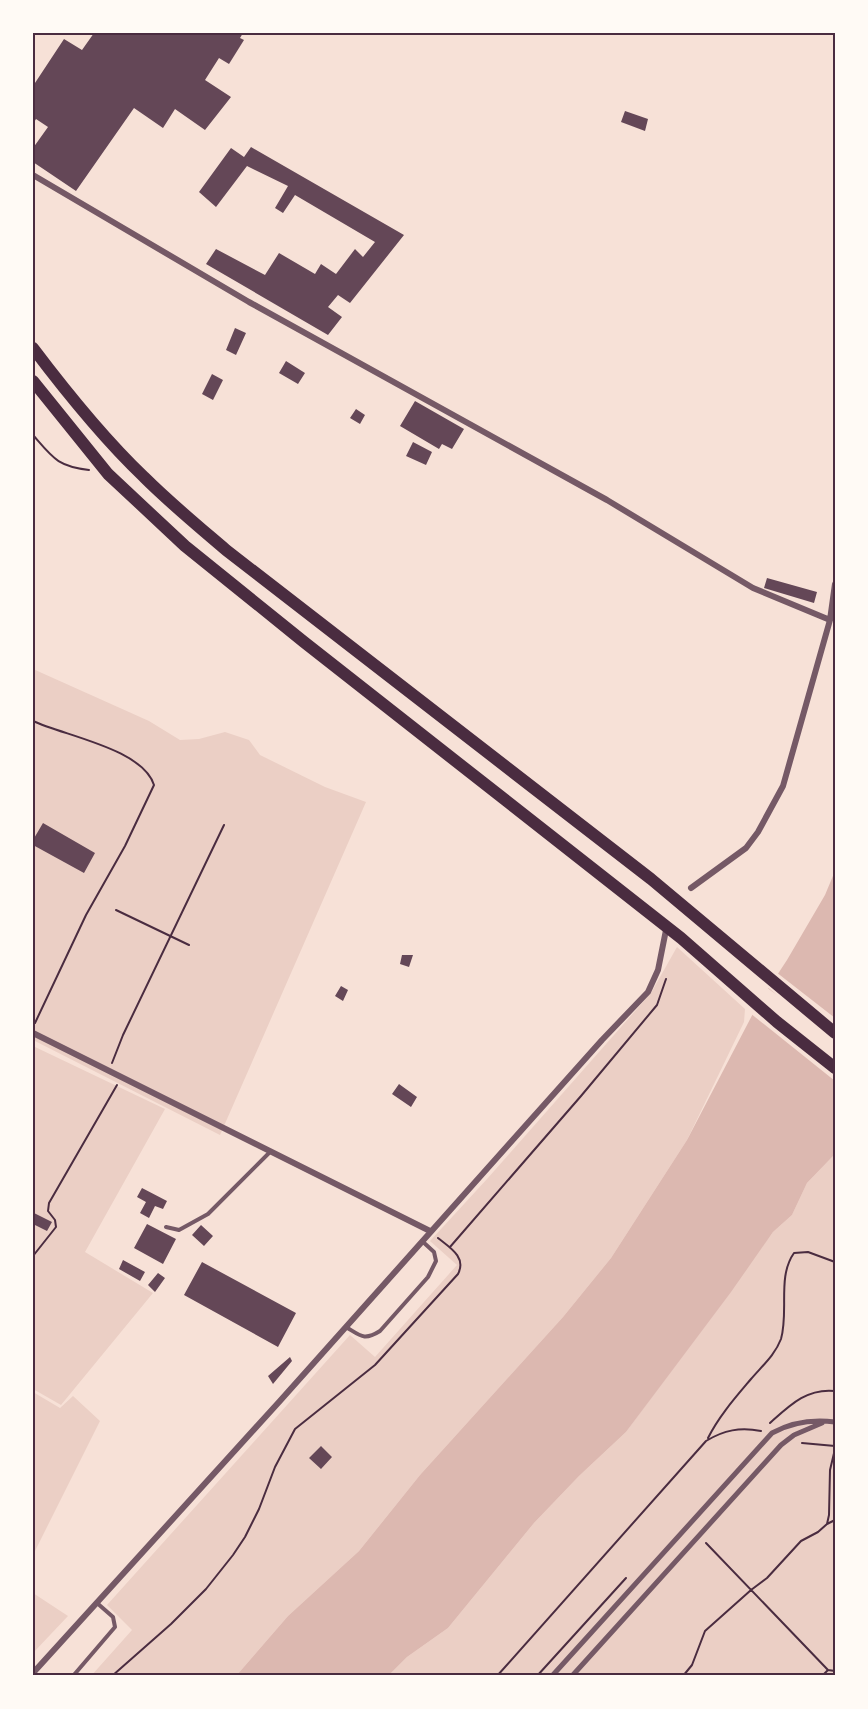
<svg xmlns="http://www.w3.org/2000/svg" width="868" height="1709" font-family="'Roboto Serif',serif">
	<rect width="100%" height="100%" fill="#f7e1d7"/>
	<path fill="#ebcfc5" d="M33 669 149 721 180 740 199 739 225 732 249 740 260 755 325 787 366 802 220 1135 33 1040Z
		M677 947 745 1009 744 1022 687 1140 611 1258 563 1317 420 1475 359 1551 288 1616 236 1676H91L132 1630 107 1605 350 1335 375 1357 457 1265 430 1241 487 1179 651 993Z
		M33 1046 165 1109 85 1252 153 1293 61 1405 33 1389Z
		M835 1154V1676H388L407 1657 448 1628 534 1523 579 1476 626 1432 773 1232 792 1215 807 1183Z
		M33 1392 60 1408 73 1396 100 1421 33 1555Z
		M33 1593 68 1616 33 1653Z"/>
	<path fill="#dcb8b0" d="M835 871V1154L807 1183 792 1215 773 1232 731 1292 626 1432 579 1476 534 1523 448 1628 407 1657 388 1676H236L288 1616 359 1551 420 1475 563 1317 611 1258 687 1140 758 1004 787 960 825 895Z"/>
	<path fill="#f7e1d7" d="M776 972 835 1018V1081L750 1013 766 987 777 995 766 986Z"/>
	<path fill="#644757" d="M94 33H243L240 38 244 40 229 64 219 58 205 80 231 97 205 130 175 109 163 128 134 108 76 191 33 162V148L48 127 36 119 33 124V86L64 39 82 50Z
		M625 111 648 119 645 131 621 122Z
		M251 147 404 235 350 303 338 295 328 307 342 317 328 335 206 264 216 249 265 275 279 253 315 274 321 264 336 274 355 249 363 257 375 242 295 195 283 213 275 208 288 186 247 166 216 207 199 192 231 148 244 157Z
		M235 328 246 333 236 355 226 350Z
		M286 361 305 373 298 384 279 373Z
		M212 374 223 380 213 400 202 394Z
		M415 401 464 429 452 449 442 444 439 449 400 426Z
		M356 409 365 415 360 424 350 418Z
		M413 442 432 452 426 465 406 456Z
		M767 578 817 592 814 603 764 588Z
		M43 823 95 853 84 873 33 845V840Z
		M402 955H413L409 967 400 964Z
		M341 986 348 990 343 1001 335 996Z
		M399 1084 417 1097 411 1107 392 1094Z
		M142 1188 167 1201 163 1209 155 1206 149 1218 140 1213 146 1202 137 1197Z
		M34 1213 52 1222 47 1231 33 1224Z
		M147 1224 176 1239 163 1264 134 1248Z
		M201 1225 213 1236 204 1246 192 1235Z
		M123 1260 145 1272 140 1281 119 1269Z
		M202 1262 296 1313 278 1347 184 1295Z
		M158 1273 165 1278 155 1292 148 1285Z
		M290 1357 292 1361 273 1384 268 1376Z
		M321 1446 332 1457 321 1469 309 1458Z"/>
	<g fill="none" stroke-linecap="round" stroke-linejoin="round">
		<path stroke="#4a2c40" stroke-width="2" d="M33 435C53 458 57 466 89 470
			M33 721C65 736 143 749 154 785L125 846 86 915 35 1023
			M116 910 189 945
			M112 1063 123 1035 224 825
			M450 1247 581 1096 657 1005 666 979
			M33 1256 56 1227 55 1220 48 1211 49 1203 117 1085
			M770 1423C790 1405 807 1388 835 1391
			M708 1438C719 1416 735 1398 751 1379 762 1366 775 1355 781 1339 789 1311 777 1277 794 1253L808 1252 835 1262
			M802 1443 835 1446
			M827 1524 835 1520
			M706 1543 828 1670 835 1671
			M112 1676 171 1624 206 1589 233 1555 245 1537 259 1509 275 1467 295 1429 375 1365 458 1274C467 1257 449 1247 438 1238
			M497 1676 706 1441C724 1430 740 1427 761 1431
			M537 1676 626 1578
			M683 1676 692 1665 705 1631 751 1590 767 1578 801 1541 818 1532 827 1524 829 1515 830 1470 835 1449
			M822 1676 828 1670"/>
		<path stroke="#755966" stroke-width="4" d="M166 1227 179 1230 208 1214 270 1152
			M346 1327C361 1336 364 1341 380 1331L428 1277 436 1261 434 1252 422 1241
			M73 1676 115 1627 113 1617 97 1603"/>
		<path stroke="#755966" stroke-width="5" d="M552 1676 772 1433C792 1422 812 1419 835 1422
			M572 1676 781 1445 794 1435 822 1423"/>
		<path stroke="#755966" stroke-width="6" d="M33 175 249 302 607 500 753 588 830 620
			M691 888 746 848 758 832 783 786 830 620 835 584
			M33 1033 430 1231
			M33 1673 279 1402 602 1040 648 992 658 970 666 930"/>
		<path stroke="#4a2c40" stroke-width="12" d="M33 348C67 393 103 438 144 477 170 503 198 526 226 550L651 879 835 1033
			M33 381 108 474 185 546 304 642 681 938 777 1022 835 1068"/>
	</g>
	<rect width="868" height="1709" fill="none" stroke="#fffaf5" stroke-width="69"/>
	<rect x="34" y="34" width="800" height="1640" fill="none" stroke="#4a2c40" stroke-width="2"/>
</svg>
